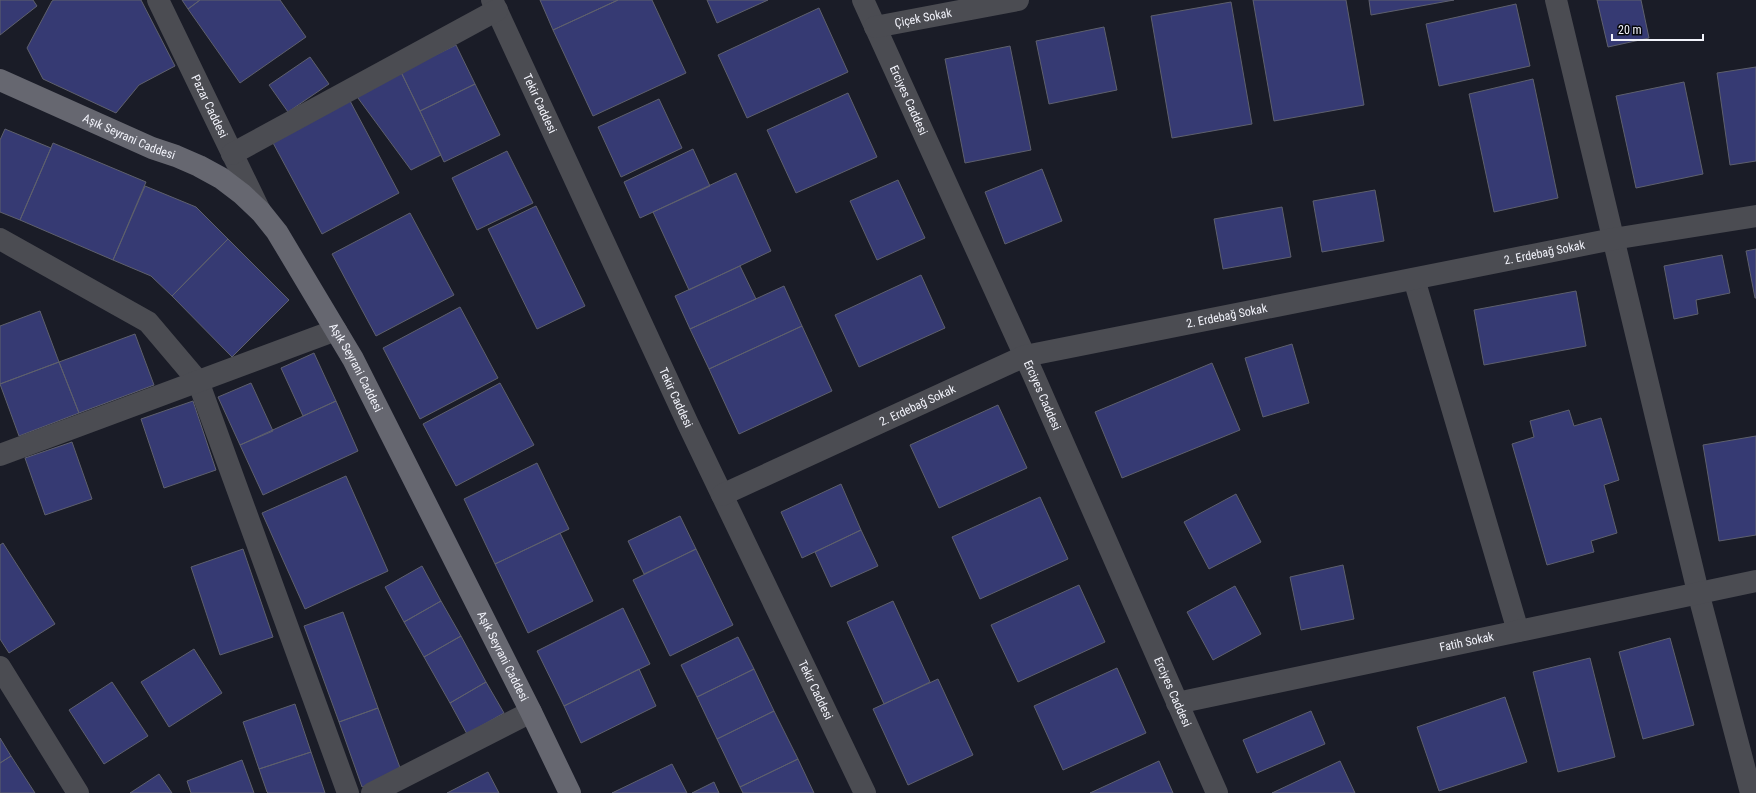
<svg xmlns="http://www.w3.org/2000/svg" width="1756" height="793" font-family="'Roboto Condensed',sans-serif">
	<rect width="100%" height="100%" fill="#1a1c27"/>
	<path fill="#363a73" stroke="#5e606d" d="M0 0H33L37 6 0 35Z
		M54 0H141L175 66 139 85 116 113 43 79 27 48 52 1Z
		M182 0H200L188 9Z
		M200 0H280L306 37 240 83 188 9Z
		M540 0H618L553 30Z
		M618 0H652L686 73 593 116 553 30Z
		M707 0H768L717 23Z
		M1253 0H1346L1364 105 1274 121Z
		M1369 0H1454L1371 15Z
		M1597 0H1641L1649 38 1608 47Z
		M1231 2 1252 124 1172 138 1151 16Z
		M1516 4 1530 66 1439 86 1426 24Z
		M819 8 848 72 747 118 718 55Z
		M1104 27 1117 90 1049 104 1036 41Z
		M456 45 475 84 420 111 401 72Z
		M1010 46 1031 150 965 163 945 59Z
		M310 57 329 84 288 112 269 85Z
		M1756 67V161L1730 165 1717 73Z
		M401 72 441 155 411 170 355 94Z
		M1533 79 1558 198 1494 212 1469 94Z
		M1684 82 1703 174 1636 188 1616 96Z
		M475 84 500 135 444 162 420 111Z
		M848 93 877 157 796 193 767 130Z
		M349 99 399 193 322 234 272 141Z
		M659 99 682 148 621 177 598 127Z
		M5 129 51 148 20 220 0 212V140Z
		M53 143 146 182 113 260 20 220Z
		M693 149 710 186 640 218 624 182Z
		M507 151 533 203 477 230 452 178Z
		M1042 169 1062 221 1005 244 985 192Z
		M736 173 771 251 689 290 653 212Z
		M898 180 925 238 877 260 850 201Z
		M145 186 196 207 228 239 172 296 151 276 113 260Z
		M1375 190 1384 241 1322 252 1313 201Z
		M536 206 585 306 537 329 488 229Z
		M1282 207 1291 257 1223 269 1214 219Z
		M410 213 454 295 376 336 332 254Z
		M228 239 289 300 232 357 172 296Z
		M1756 249V298H1755L1746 251Z
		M1722 255 1730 293 1696 300 1698 314 1674 319 1664 266Z
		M740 266 756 299 690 329 675 296Z
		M921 275 945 328 859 367 835 315Z
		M784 286 802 326 709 369 690 329Z
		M1576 291 1586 346 1484 365 1474 310Z
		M460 307 498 378 420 419 383 348Z
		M40 311 59 362 0 384V326Z
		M802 326 832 391 739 434 709 369Z
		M135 334 154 385 79 413 59 362Z
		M1292 344 1309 403 1263 417 1245 358Z
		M314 353 336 401 303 416 281 368Z
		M59 362 79 413 19 436 0 384Z
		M1212 363 1240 430 1122 478 1095 412Z
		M251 383 273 431 240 445 218 397Z
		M500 383 534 445 456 486 423 424Z
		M193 401 216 470 164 488 141 419Z
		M336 401 358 451 263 495 240 445Z
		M998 405 1027 468 939 508 910 445Z
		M1569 410 1574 426 1601 418 1619 480 1604 485 1617 533 1591 541 1594 552 1547 565 1512 444 1534 437 1530 421Z
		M1756 436V535L1719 541 1703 445Z
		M72 442 92 499 45 515 25 458Z
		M537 463 569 529 495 564 464 499Z
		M346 476 388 571 305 609 262 513Z
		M841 484 861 530 802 558 781 512Z
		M1236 494 1261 542 1209 569 1184 522Z
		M1040 497 1068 559 980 599 952 537Z
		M680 516 696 549 644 574 628 541Z
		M861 530 878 566 831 587 815 552Z
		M560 533 593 601 528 633 495 564Z
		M3 543 55 624 9 653 0 639V545Z
		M243 549 273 637 220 655 191 567Z
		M696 549 733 625 670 656 633 580Z
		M1343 565 1354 619 1301 630 1290 577Z
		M422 566 441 601 404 622 385 587Z
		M1079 585 1105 642 1018 682 991 625Z
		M1235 586 1261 634 1213 660 1187 612Z
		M441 601 461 636 424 657 404 622Z
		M893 601 930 682 884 704 847 622Z
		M623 608 650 664 564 706 537 651Z
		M343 612 378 708 339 722 304 626Z
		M461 636 486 682 450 703 424 657Z
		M738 637 754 669 697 697 681 665Z
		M1670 638 1694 725 1643 739 1619 652Z
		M194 649 222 693 169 727 141 682Z
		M1590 658 1615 757 1558 772 1533 672Z
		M1117 668 1146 733 1063 770 1034 706Z
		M639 669 656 706 581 743 564 706Z
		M754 669 774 711 717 739 697 697Z
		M938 679 973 755 908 785 873 709Z
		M112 682 148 736 104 764 69 710Z
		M486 682 504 713 467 734 450 703Z
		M1505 697 1527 762 1439 791 1417 727Z
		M295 704 311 752 259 769 243 722Z
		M378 708 402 773 362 787 339 722Z
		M774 711 798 759 740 787 717 739Z
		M1311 711 1325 744 1257 773 1243 740Z
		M0 738 11 756 0 763Z
		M311 752 325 793H268L267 792 259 769Z
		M11 756 35 793H0V763Z
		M798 759 814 793H743L740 787Z
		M242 760 254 793H191L187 781Z
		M1159 761 1173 793H1090Z
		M1340 761 1355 793H1272Z
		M672 764 687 793H612Z
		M488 772 499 793H447Z
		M159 774 172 793H130Z
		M714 782 719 793H692Z"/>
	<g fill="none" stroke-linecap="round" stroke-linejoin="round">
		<g stroke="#4b4c52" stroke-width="22">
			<path id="s1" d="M158 0 260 211"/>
			<path id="s2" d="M492 0 688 424 865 793"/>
			<path id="s3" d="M863 0 1033 374 1217 793"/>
			<path d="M1556 0 1698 592 1751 793"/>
			<path id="s4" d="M875 27 1018 0"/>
			<path d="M232 154 497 10"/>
			<path d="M0 239 148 322 198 381 348 793"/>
			<path d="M1414 279 1518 631"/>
			<path d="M0 455 336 330"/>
			<path id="s5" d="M722 495 1025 356 1613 239 1756 216"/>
			<path d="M0 667 78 793"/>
			<path id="s6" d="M1177 703 1756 581"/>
			<path d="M372 793 531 712"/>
		</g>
		<path stroke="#666770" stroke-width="22" id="s7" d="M0 80 152 148 176 156 199 166 221 178 242 194 261 212 277 232 353 359 531 712 570 793"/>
	</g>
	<g text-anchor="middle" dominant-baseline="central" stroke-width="3" stroke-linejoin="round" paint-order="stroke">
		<g font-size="12" fill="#f2f3fb" stroke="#06070b">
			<text stroke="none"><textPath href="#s4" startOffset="49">Çiçek Sokak</textPath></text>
			<text stroke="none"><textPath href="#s3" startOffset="110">Erciyes Caddesi</textPath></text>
			<text stroke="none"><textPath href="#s2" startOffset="114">Tekir Caddesi</textPath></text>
			<text stroke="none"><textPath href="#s1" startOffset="118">Pazar Caddesi</textPath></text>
			<text stroke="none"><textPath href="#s7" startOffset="141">Aşık Seyrani Caddesi</textPath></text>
			<text stroke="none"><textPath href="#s5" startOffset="863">2. Erdebağ Sokak</textPath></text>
			<text stroke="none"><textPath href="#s5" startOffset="539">2. Erdebağ Sokak</textPath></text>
			<text stroke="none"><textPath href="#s7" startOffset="477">Aşık Seyrani Caddesi</textPath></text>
			<text stroke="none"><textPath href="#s3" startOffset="434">Erciyes Caddesi</textPath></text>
			<text stroke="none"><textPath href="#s2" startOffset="438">Tekir Caddesi</textPath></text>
			<text stroke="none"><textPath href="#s5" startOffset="215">2. Erdebağ Sokak</textPath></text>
			<text stroke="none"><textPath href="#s6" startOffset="296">Fatih Sokak</textPath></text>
			<text stroke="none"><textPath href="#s7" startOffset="801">Aşık Seyrani Caddesi</textPath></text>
			<text stroke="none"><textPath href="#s2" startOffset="762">Tekir Caddesi</textPath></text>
			<text stroke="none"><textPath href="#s3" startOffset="758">Erciyes Caddesi</textPath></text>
		</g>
	</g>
	<path d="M1612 34v6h91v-6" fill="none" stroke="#f2f3fb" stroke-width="2"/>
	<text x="1618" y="34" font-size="12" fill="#f2f3fb" stroke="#06070b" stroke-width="3" paint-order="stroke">20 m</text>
</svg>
